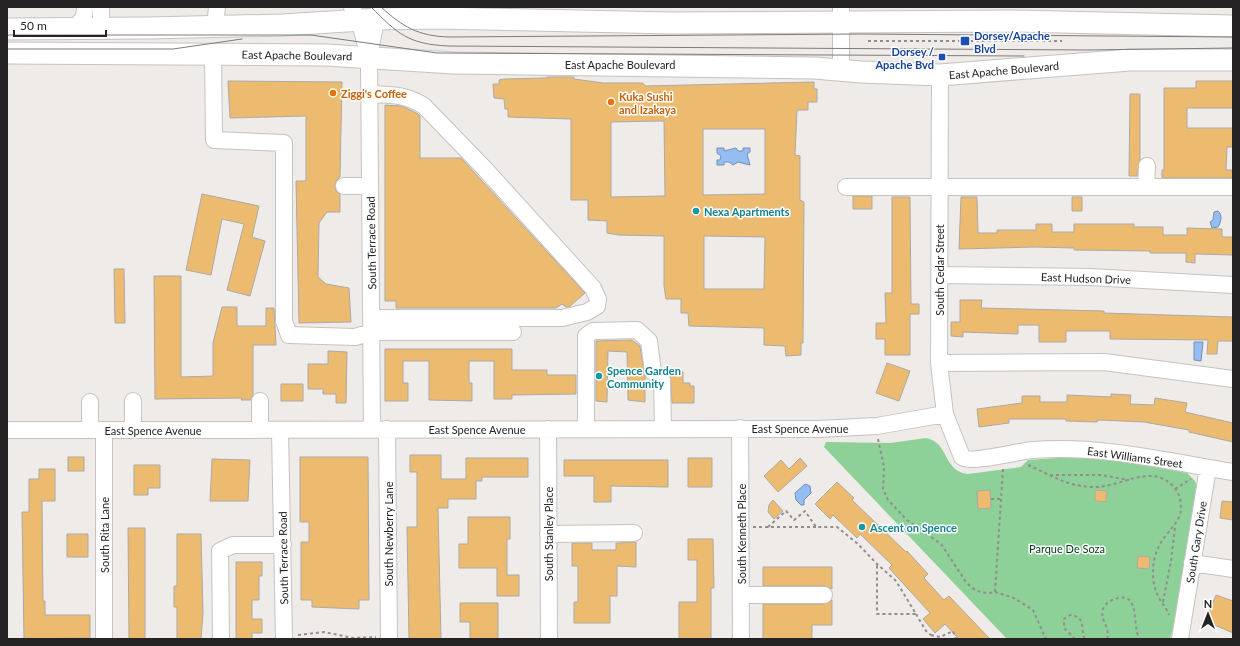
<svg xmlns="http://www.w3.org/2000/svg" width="1240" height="646" font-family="Lato,sans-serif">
	<rect width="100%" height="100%" fill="#efebe9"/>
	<path fill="#8dd098" d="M926 438C950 443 942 471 968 474L1021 467 1028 460 1073 457 1114 459 1187 473 1195 481 1197 487 1176 617 1170 639H1007L824 447 826 442 890 443Z"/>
	<path fill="#94bdf2" stroke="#738fb4" d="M717 148H724V151L736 148 738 151H743V148H750V152L747 154 750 165 738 162 733 165 729 162H724V165H717V160H720L721 156 717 153Z
		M1218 211C1223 215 1221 222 1218 227L1212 228 1210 222 1213 220 1214 212Z
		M1194 342H1203L1201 361 1194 360Z
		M805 484 810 486 811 493 804 500V505H801L796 500 795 493Z"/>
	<path fill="#edbb6f" stroke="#aba9a6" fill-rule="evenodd" d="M547 77H574V79L603 83H643L645 86 814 82V89H817V102H808V110H797L795 155 800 156V200L804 202 803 343H801V355L786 356 785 346 764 345V328L689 326 688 313H681V299H666L664 286V236L619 235 607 233V221L588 220V200H571V119L508 117V109H505L504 99 494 98 493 84H499V80L504 79 547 78ZM664 121 665 196 611 197V122ZM703 129H765V194L703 195ZM704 236 765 237 764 289H704Z
		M228 81 342 82 340 177 336 181 335 186 336 191 340 194V212H327L319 223 318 277 326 284 349 288 351 322 299 323 296 181H306V116L230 118Z
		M1196 81H1233V108H1187V128H1233V147H1227L1226 170H1233V178H1162V170H1164V88H1196Z
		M1130 94H1140V160L1137 176H1129Z
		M385 105 402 106 418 114 420 116V158H461L585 293 569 307H566L562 304 556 308H396V301H385Z
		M202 194 259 206 252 237 265 241 250 296 227 290 244 224 222 219 211 275 186 270Z
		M853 196H872V209H853Z
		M892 197H910L911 304H919V314H910V355H885V339H876V323H886L885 293H892Z
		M961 197H977L978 233H997V230H1036V224H1052V232H1074V224H1134V227H1163V235H1187V228L1222 229V237H1233V255L1195 254V263L1186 262V253H1150V251L1074 250V248L1036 247 959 249Z
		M1072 197H1082V211H1072Z
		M114 269H124L125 323H115Z
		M154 276H181V377L213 376V343L222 307H237V326H266V308H274L276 345H253V395L251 400H241L242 398 155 399Z
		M960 300H982L981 308 1104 311V313L1233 317V341H1218L1217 354H1207L1208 340 1110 339V331H1066V342H1039V325H1018V334L963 332V337L951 336V322H960Z
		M632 340 640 346 645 376V402L628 400 627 352 608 351 607 402 596 401V341Z
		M385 349H512V370H547V375H576V394L512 395V399H494V361H469V383H472V401L429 400V361H403V383H408V401H385Z
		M328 351 347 352 346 403H336V394H323V389H308V364H328Z
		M887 363 910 371 899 401 876 393Z
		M670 371 683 372V383H690V386H694V403H672Z
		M281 384H303V401H281Z
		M1111 394 1131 395 1130 404 1154 405 1155 398 1187 403 1185 412 1233 423V442L1189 432V430L1144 422 1098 420 1097 422 1066 421V419H1009V423L979 427 977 409 1022 403V396H1040V402H1067V395L1111 397Z
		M410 455H441V479H466V458H528V477H482V481H476V499H448V508H438L441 639H409L407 527H417V472H410Z
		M68 457H84V471H68Z
		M300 457H368L369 600H359V609L312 607V600H301V542H309V522H300Z
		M688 458H712V487H688Z
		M800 458 807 466 778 492 764 476 781 460 789 469Z
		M212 459 250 460 248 501H210Z
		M564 460H668V487L611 486V502H594V476H564Z
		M134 465H160V488H148V495H134Z
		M39 469H55V501H42L43 601H45V615H90V638L24 639 22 512H29V479H39Z
		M837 482 854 498 852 500 906 552 907 551 928 574 924 578 944 600 949 596 990 639H959L945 624 935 633 923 619 930 613 889 568 892 565 860 534 857 538 833 515 830 519 815 504Z
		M990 490 991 508 978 509 977 491Z
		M1095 490 1107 491 1106 502 1095 501Z
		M773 500 783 511 774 519 768 512 769 505Z
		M1222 501 1233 502V520L1220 518Z
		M468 517H510V539H507V575H519V596H497V568H459V544H468Z
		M128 528H145V639H129Z
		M67 534H88V557H67Z
		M177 534H201L203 613 201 639H177V607H174V586H177Z
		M688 539H713L714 588H711V639H679V602H697V560H688Z
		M636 542V567L617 566V596H610V623H574V602H578V566H572V543H592V550H616V543Z
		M1138 556 1150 557 1149 569 1137 568Z
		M236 562H262V576H259V600H252V619H262V633H252V639H236Z
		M763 567H832V589L824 586H763Z
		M1216 595 1233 601V633L1205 621Z
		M832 600V625H812V639H763V604H824Z
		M460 603H498V639H470V622H460Z"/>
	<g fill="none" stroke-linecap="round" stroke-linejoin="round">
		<g stroke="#c6c2c0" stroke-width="18">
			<path id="minor" d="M352 7 361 27 369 57 372 429
				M215 27 217 7
				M75 28 84 17 85 7
				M101 28V7
				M213 54 214 140 284 143V321L289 335 355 337 372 332H513
				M369 55 379 7
				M841 69V7
				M940 75 939 363 945 414 962 457C970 464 1019 451 1033 450 1101 445 1166 461 1233 472
				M370 94C391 95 405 94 424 106L484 168 593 288 598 299 597 306 587 312 562 318H371
				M344 186H370
				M846 187H1233
				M1146 187 1147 166
				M940 275 1090 277 1233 285
				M939 363 1104 362 1233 379
				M133 401V430
				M260 401V430
				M740 428 741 639
				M387 429 389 639
				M548 429 549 639
				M586 429V336L593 331 637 330 649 341 653 372 662 379 663 429
				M7 430 818 429 877 426 945 414
				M90 430V402
				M104 430V639
				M280 430 284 639
				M548 534 634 533
				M1192 563 1233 569
				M741 595H824
				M221 639 220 551 233 545H283
				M1180 639 1208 468"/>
		</g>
		<g stroke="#c6c2c0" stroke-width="23">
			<path id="major" d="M7 29 148 28 283 25 378 19 435 18 672 23 1012 21 1233 26
				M7 53 326 55 453 63 815 68 861 72 940 75 1130 60H1233"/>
		</g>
		<path stroke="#918e8d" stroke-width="2" stroke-dasharray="3 3" stroke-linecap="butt" d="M868 41H1062
			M878 439 884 467 883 489 888 500 907 520 941 544 966 582C975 592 983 594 995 592L1003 469
			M1028 465C1051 475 1064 485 1090 487 1120 489 1150 462 1173 486 1179 492 1181 500 1181 509 1180 520 1173 526 1167 534 1153 550 1149 574 1157 594 1160 601 1166 607 1169 615
			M1050 475H1101L1129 480
			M1175 489 1191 479
			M991 499H1001
			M753 527H816
			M768 527 786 511 794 520 805 511 816 527H837L858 544 877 564 896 581 916 614H877V564
			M995 592 1014 598 1033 610 1046 639
			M1163 602 1171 561 1175 527
			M916 614 926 631 931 635 929 639
			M298 635 324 632 353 638 376 637
			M931 635 940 637 953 631 956 639
			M1075 639 1064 628V619L1070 615C1086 616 1080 629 1085 639
			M1107 639C1111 628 1099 619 1103 609 1105 604 1110 600 1115 599 1142 589 1131 629 1140 639"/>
		<use href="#minor" stroke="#fff" stroke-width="16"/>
		<use href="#major" stroke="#fff" stroke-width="21"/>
		<path stroke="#7e7b7a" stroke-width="1" d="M371 7C398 34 408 44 448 46L1086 50 1233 48
			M381 7C403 27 418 36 449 37L862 34 1233 37
			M7 35H311L437 53 1024 56
			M7 49H173L242 39"/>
	</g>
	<g fill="#1a4fb4" stroke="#fff" stroke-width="1.5">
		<rect x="960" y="36" width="10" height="10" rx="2"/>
		<rect x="938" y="53" width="8" height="8" rx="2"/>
	</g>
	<g fill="#e8710a" stroke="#fff" stroke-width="1.5">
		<circle cx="333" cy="93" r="4"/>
		<circle cx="611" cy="102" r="4"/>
	</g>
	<g fill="#0f9aa8" stroke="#fff" stroke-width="1.5">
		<circle cx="696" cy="211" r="4"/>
		<circle cx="599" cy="376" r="4"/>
		<circle cx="862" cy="527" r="4"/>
	</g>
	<g text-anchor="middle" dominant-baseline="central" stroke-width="3" stroke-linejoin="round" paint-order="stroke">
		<g font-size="11" font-weight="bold" fill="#164399" stroke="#fff" text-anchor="start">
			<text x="974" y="35">Dorsey/Apache<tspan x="974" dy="13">Blvd</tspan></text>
			<text x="934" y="51" text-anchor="end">Dorsey /<tspan x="934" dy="13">Apache Bvd</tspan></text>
		</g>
		<g font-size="11" fill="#252323" stroke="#fff">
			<text transform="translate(297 55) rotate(1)">East Apache Boulevard</text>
			<text x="620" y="64">East Apache Boulevard</text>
			<text transform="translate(1004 70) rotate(-5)">East Apache Boulevard</text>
			<text transform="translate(371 243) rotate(-91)">South Terrace Road</text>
			<text transform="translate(939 270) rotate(-90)">South Cedar Street</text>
			<text transform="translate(1086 278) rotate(2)">East Hudson Drive</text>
			<text x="800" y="428">East Spence Avenue</text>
			<text x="477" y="429">East Spence Avenue</text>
			<text x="153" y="430">East Spence Avenue</text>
			<text transform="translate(1135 457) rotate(8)">East Williams Street</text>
			<text transform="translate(388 534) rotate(-90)">South Newberry Lane</text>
			<text transform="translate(548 534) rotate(-90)">South Stanley Place</text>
			<text transform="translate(741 534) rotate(-90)">South Kenneth Place</text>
			<text transform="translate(104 535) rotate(-90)">South Rita Lane</text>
			<text transform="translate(1196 542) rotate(-81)">South Gary Drive</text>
			<text transform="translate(283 558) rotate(-91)">South Terrace Road</text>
		</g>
		<g font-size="11" font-weight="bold" fill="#c56008" stroke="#fff" text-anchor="start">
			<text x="341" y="93">Ziggi's Coffee</text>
			<text x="619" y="96">Kuka Sushi<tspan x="619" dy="13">and Izakaya</tspan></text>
		</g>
		<g font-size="11" font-weight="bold" fill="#0d838f" stroke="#fff" text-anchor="start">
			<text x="704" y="211">Nexa Apartments</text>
			<text x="607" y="370">Spence Garden<tspan x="607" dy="13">Community</tspan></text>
			<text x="870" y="527">Ascent on Spence</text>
		</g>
		<g font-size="11" fill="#013914" stroke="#fff">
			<text x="1067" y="548">Parque De Soza</text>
		</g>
	</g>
	<rect width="1240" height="646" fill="none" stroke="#252323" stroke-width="16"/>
	<g transform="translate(1208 614)" stroke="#ffffff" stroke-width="3" paint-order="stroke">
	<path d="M0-3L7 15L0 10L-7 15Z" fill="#252323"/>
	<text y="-6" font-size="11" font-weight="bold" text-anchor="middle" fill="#252323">N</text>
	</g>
	<path d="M14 30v6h92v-6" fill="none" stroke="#252323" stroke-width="2"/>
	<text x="20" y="30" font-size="12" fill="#252323" stroke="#ffffff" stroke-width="3" paint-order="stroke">50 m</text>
</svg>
